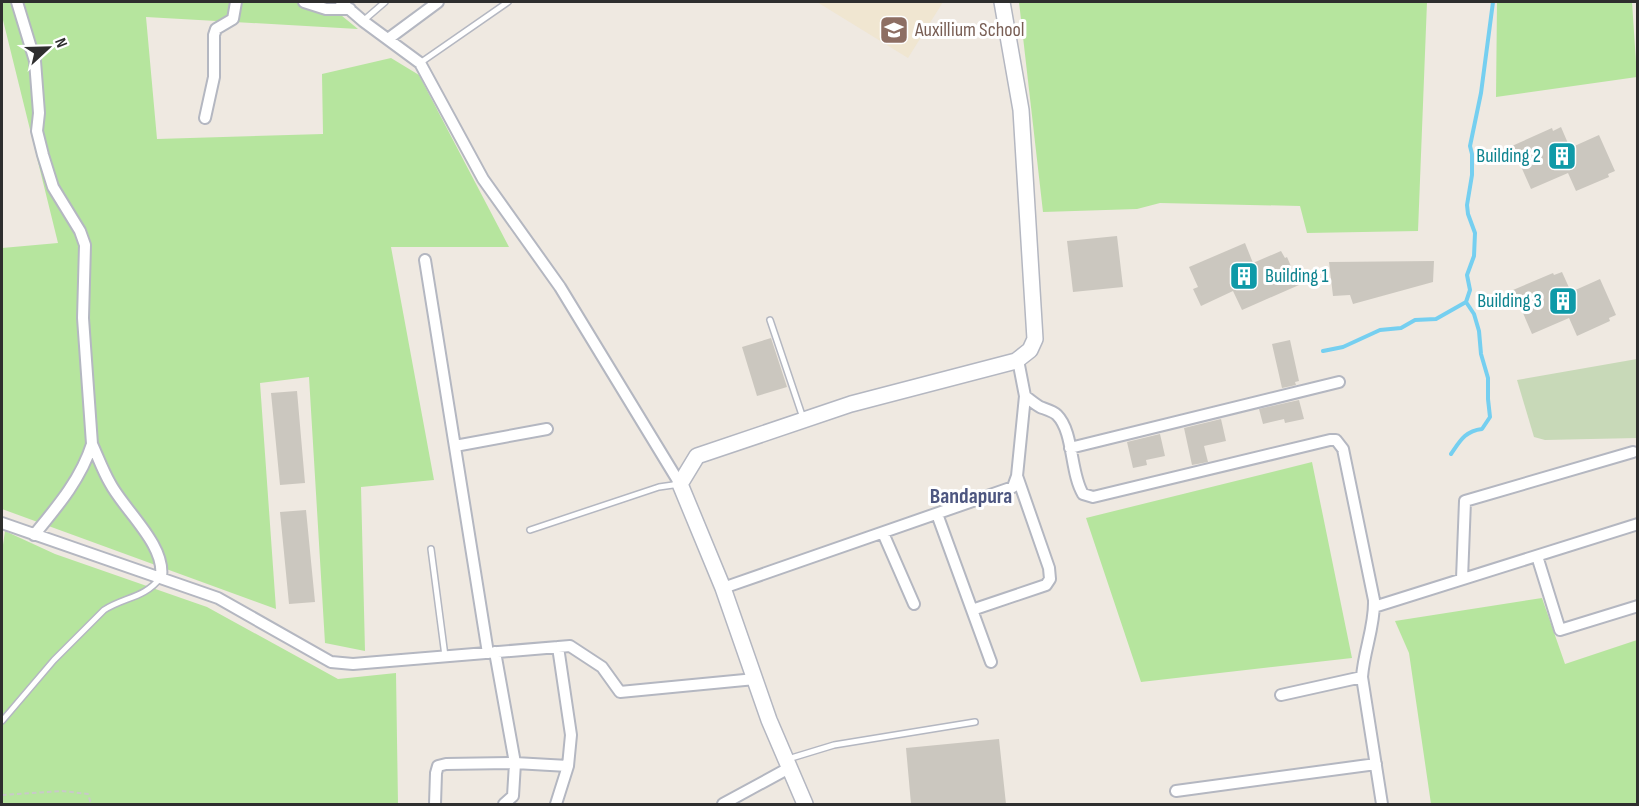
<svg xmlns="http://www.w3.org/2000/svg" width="1639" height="806" font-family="'Sofia Sans Condensed',sans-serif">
	<rect width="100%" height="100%" fill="#efe9e1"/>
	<path fill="#f0e6d1" d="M817 2H943L908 58Z"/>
	<path fill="#b6e59e" d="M2 2H325L358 29 146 17 157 139 323 134 322 74 391 58 419 75 509 247H391L434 480 361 487 365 651 325 643 309 377 260 383 276 609 2 509V248L58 243 2 16Z
		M1019 2H1427L1418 231 1307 233 1300 206 1160 203 1137 209 1043 212Z
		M1497 2H1632L1637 77 1496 97Z
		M1312 462 1352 658 1141 682 1086 518Z
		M5 531 55 554 207 607 338 679 396 673 398 804H2V552Z
		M1542 598 1565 664 1637 640V804H1431L1409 653 1395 621Z"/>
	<path fill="#c8d9b8" d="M1637 359V438L1545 440 1534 437 1517 380Z"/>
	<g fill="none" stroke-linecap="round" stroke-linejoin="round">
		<path stroke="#75cff0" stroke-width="4" d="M1323 351 1343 347 1380 330 1401 328 1415 320 1436 319 1466 302 1470 290 1467 275 1474 256 1475 233 1468 214 1467 205 1472 175V154L1470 146 1481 93 1493 2
			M1451 454C1460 441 1465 431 1482 429L1490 417 1488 399V378L1481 354 1479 331 1474 314 1466 302"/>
	</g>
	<path fill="#cbc7bf" d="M1561 127 1570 148 1599 135 1615 171 1608 174 1609 177 1576 191 1568 173 1531 189 1512 146 1552 128 1553 131Z
		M1117 236 1123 287 1073 292 1067 241Z
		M1245 243 1253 263 1281 251 1285 258 1287 257 1299 285 1242 310 1233 291 1201 306 1193 289 1198 287 1189 267Z
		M1434 261 1433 282 1353 304 1350 295 1333 296 1329 262Z
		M1562 272 1571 292 1600 279 1616 315 1609 318 1610 321 1577 336 1569 318 1532 334 1513 290 1553 273 1554 275Z
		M771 338 787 387 757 396 742 347Z
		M1290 340 1299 381 1295 382 1296 385 1282 388 1272 344Z
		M297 391 305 483 280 485 271 393Z
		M1299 400 1304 419 1285 423 1284 419 1263 424 1259 409Z
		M1221 419 1226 441 1204 446 1208 462 1192 465 1184 428Z
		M1160 434 1165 456 1146 460 1147 465 1133 468 1127 442Z
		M306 510 315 602 289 604 280 512Z
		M999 739 1006 804H911L906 748Z"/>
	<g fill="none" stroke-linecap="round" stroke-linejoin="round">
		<g stroke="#b4b7c1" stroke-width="8">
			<path id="lane" d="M363 21 385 2
				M420 63 508 2
				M770 320 803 418
				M530 530 659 487 680 484
				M431 549 445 656
				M2 721 54 660 104 610C124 597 145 598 160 578
				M788 759 834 745 975 722"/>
		</g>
		<g stroke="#b4b7c1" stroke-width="14">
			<path id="street" d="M17 2 35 61 39 113 37 131 43 155 53 187 80 231 85 245 83 318 92 444C81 479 57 507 34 535
				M304 2 326 9H350
				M341 2 363 21 420 63 483 179 560 287 680 484
				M388 39 438 2
				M205 118 214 77V35L216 29 233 19 236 2
				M425 260 488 653
				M1018 360 1025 396C1030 400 1035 404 1040 407 1045 409 1053 411 1057 415 1074 432 1070 473 1083 494L1093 497 1330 440H1336L1343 449 1374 600C1375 626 1364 650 1362 677L1382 804
				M92 444C98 457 103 471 110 483 124 510 166 545 161 577
				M455 446 547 429
				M1070 448 1339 382
				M937 514 991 662
				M2 523 218 598 331 662 353 664 570 646 602 667 620 692 755 679
				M883 533 914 604
				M1537 556 1560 630 1638 606
				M1462 579 1465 501 1633 452
				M723 588 1013 487 1017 476 1025 396
				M1374 607 1638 524
				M972 610 1046 585 1050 579 1049 568 1017 476
				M495 652 515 763 513 796 504 804
				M1281 695 1362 677
				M1176 791 1376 764
				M435 804 436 773 438 766 446 764 515 763 568 766
				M556 804 568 766 571 735 558 647
				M723 804 789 768"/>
		</g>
		<g stroke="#b4b7c1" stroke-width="18">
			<path id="secondary" d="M805 804 769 720 723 588 680 484 697 456 851 404 1016 361 1030 350 1035 339 1021 110 1002 2"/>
		</g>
		<path stroke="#c9c9c9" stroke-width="2" stroke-dasharray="4.5 3" stroke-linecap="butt" d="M2 795 62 791 88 794 91 804"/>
		<use href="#lane" stroke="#fff" stroke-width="5"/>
		<use href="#street" stroke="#fff" stroke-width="10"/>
		<use href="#secondary" stroke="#fff" stroke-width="15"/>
	</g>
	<defs>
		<g id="school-square" transform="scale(1.5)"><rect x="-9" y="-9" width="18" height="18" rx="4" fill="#8d6e63" stroke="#fff"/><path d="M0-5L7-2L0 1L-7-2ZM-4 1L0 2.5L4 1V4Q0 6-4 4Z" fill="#fff"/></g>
		<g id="building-square" transform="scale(1.5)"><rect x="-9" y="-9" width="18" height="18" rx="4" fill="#0f9aa8" stroke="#fff"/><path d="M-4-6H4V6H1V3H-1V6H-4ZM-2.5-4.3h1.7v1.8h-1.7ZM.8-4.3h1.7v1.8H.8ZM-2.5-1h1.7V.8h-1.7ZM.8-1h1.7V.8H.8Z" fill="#fff"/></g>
	</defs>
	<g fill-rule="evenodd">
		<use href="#school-square" x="894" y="30"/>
		<use href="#building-square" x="1562" y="156"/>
		<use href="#building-square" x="1244" y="276"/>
		<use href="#building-square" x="1563" y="301"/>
	</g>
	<g text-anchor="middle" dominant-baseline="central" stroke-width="6" stroke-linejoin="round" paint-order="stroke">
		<g font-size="20" fill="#785e54" stroke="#fff" text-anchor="start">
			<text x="915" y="30">Auxillium School</text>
		</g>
		<g font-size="20" fill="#0d838f" stroke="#fff" text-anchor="end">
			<text x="1541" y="156">Building 2</text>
			<text x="1265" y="276" text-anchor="start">Building 1</text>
			<text x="1542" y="301">Building 3</text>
		</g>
		<g font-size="22" font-weight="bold" fill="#4d5680" stroke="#fff">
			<text x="971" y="496">Bandapura</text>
		</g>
	</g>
	<rect width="1639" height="806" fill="none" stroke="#2e2e2e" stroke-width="6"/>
	<g transform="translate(48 48) rotate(68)" stroke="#ffffff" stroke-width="4.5" paint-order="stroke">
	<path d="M0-4.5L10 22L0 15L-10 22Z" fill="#2e2e2e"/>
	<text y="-9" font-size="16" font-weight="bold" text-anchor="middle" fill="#2e2e2e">N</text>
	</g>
</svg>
